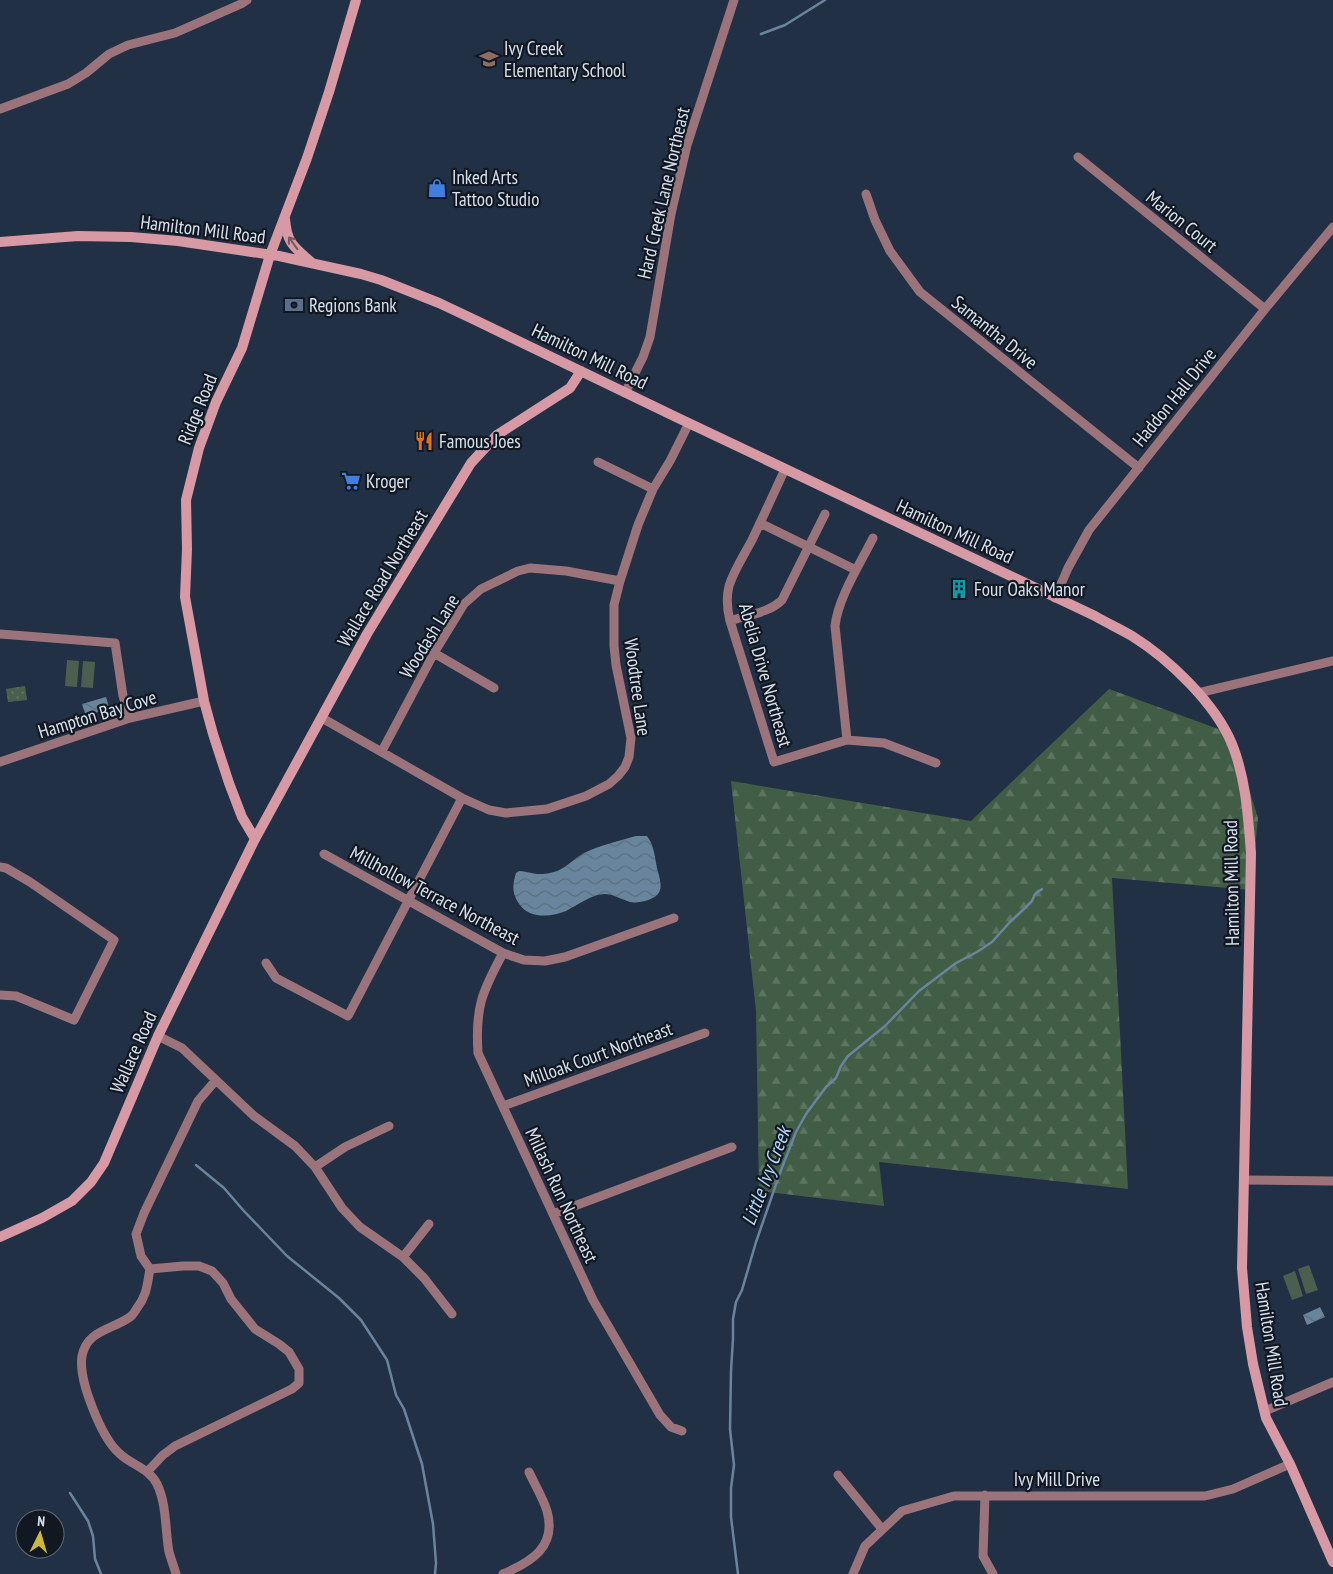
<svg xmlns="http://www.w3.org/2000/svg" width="1333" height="1574" font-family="'PT Sans Narrow',sans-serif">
	<defs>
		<pattern id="forest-firs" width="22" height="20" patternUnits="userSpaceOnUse" patternTransform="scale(1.25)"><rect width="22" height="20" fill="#425d46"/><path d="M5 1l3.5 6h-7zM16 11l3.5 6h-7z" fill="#5d7461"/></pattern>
		<pattern id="park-dots" width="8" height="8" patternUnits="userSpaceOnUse" patternTransform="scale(1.25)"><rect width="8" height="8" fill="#4c5f4e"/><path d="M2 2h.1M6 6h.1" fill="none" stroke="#657668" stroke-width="1.8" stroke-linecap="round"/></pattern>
		<pattern id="water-waves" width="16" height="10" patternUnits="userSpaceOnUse" patternTransform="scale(1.25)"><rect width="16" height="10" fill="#69859d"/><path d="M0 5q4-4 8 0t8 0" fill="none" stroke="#5b6e7f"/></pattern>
	</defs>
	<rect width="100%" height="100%" fill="#223046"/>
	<path fill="#4c5f4e" d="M67 660 79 661 77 687 65 686Z
		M83 661 95 662 93 688 81 687Z
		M1309 1265 1318 1290 1306 1294 1298 1269Z
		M1295 1271 1303 1296 1292 1300 1283 1276Z"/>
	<path fill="url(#forest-firs)" d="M1109 689 1232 734 1258 818 1251 890 1112 878 1128 1189 879 1162 884 1206 759 1191 756 1011 731 781 971 821Z"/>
	<path fill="url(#park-dots)" d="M25 686 27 700 8 702 6 689Z"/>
	<path fill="url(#water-waves)" d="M106 697 110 710 108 711 107 709 86 716 82 704Z
		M636 836H647C655 846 655 861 658 872 663 889 662 896 645 901 640 902 635 903 630 902 621 899 613 894 604 894 590 895 578 905 566 911 552 917 530 919 520 905 512 894 512 886 516 873L519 871C531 872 536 876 550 873 563 871 572 860 584 853 600 845 619 841 636 836Z
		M1320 1307 1325 1317 1307 1325 1303 1315Z"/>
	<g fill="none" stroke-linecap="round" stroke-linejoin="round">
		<path stroke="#69859d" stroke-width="2.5" d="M761 34 785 25 825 0
			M196 1165 224 1188 243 1210 287 1256 339 1298 361 1320 387 1360 396 1395 404 1409 422 1464 433 1524 436 1563 435 1574
			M70 1493 88 1521 93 1536 95 1559 101 1574
			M738 1574 731 1517V1488L734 1465 730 1429 731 1371 733 1339V1319L736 1302 742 1290 756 1242 781 1170 796 1132 806 1114 826 1087 836 1078 841 1066 848 1056 885 1026 919 991 956 963 977 952 992 942 1009 923 1025 908 1032 901 1035 894 1042 889"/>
		<path stroke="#9a747a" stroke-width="9" d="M0 109 68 84 86 73 109 54 128 45 175 33 241 4 247 0
			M1078 157 1265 309
			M866 194 875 220 890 251 920 292 1139 468
			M625 393 643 357 650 337 671 214 687 145 734 0
			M598 462 653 489
			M785 469C774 493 763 517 752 540 744 555 734 570 729 586 726 598 727 609 730 621L774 762 847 740 884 743 936 763
			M760 523 856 570
			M1055 598 1068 568 1089 530 1265 309 1333 227
			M730 621C747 615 769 613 782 600L825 514
			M0 634 115 643 123 696 130 718
			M434 653 494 688
			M1198 693 1333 661
			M322 718 462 798 489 810 506 813 547 809 586 796 609 784 618 776 625 767 629 757 631 738 616 665 614 646V605L620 581 638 525 653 489 670 461 689 423
			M847 740 835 626C838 598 860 564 873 538
			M382 751 434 653 464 604 481 589 518 571 530 568 566 571 620 581
			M0 762 130 718 204 701
			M324 854 503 953 524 960 545 961 565 957 674 918
			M0 867 6 868 30 882 114 940 74 1020 16 996 0 995
			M503 953C482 992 475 1007 478 1053L593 1300 660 1415 671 1427 682 1431
			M266 963 276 978 348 1016 462 798
			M158 1036 182 1048 254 1116 295 1146 315 1167 342 1208 360 1227 403 1257 424 1278 452 1314
			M503 1106 705 1033
			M315 1167 345 1147 389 1126
			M1244 1180 1333 1181
			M553 1214 732 1147
			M403 1257 429 1224
			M1265 1411 1333 1382
			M147 1472 163 1455 175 1446 292 1389 299 1383V1369L289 1352 279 1344 255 1329 231 1299 223 1283 212 1271 199 1266H183L150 1269
			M838 1475 882 1529
			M985 1495 983 1556 993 1574
			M176 1574C174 1567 171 1559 169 1552 165 1530 167 1505 157 1484 149 1468 131 1465 119 1453 101 1437 78 1379 82 1356 87 1330 112 1330 130 1317 133 1315 135 1311 137 1308 147 1295 147 1285 150 1269L141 1256 136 1234 144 1213 198 1101 216 1080
			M503 1574C531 1562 557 1547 547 1511 543 1498 535 1485 529 1472
			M853 1574 865 1546 902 1511 954 1496H1205L1233 1489 1290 1464"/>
		<path stroke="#d79aa4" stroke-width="10" d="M285 219C287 244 294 247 311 262
			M0 242 78 236 131 237 178 241 279 256 361 274 381 280 439 303 475 320 678 418 1095 616C1107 623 1120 629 1132 636 1169 659 1215 703 1232 744 1246 779 1248 816 1251 853L1242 1268 1247 1327 1253 1364 1266 1418 1290 1464 1333 1562
			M255 839 242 817 229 783 213 734 204 701 185 597 187 549 186 500 199 448 216 402 242 348 270 255 307 158 329 92 356 0
			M0 1237 42 1218 72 1201 91 1182 104 1163 158 1036 255 839 367 634 471 463 497 435 570 388 581 371"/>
	</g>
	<defs><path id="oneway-shaft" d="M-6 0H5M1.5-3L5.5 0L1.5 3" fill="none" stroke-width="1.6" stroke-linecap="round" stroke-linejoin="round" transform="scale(1.25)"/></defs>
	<use stroke="#745963" href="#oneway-shaft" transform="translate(293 243) rotate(-126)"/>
	<defs>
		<g id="school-bare" transform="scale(1.5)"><path d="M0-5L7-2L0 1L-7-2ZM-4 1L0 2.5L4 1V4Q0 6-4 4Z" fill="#8d6e63" stroke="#121822" stroke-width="2.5" paint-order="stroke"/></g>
		<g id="shop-bare" transform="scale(1.5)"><path d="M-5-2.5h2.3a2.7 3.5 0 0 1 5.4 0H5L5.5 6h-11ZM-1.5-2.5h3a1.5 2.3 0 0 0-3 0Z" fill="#3f7fe0" stroke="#121822" stroke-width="2.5" paint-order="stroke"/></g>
		<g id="bank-bare" transform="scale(1.5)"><path d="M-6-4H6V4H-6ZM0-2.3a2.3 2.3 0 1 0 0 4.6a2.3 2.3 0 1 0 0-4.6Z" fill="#5c6f8a" stroke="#121822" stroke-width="2.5" paint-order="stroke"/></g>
		<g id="restaurant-bare" transform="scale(1.5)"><path d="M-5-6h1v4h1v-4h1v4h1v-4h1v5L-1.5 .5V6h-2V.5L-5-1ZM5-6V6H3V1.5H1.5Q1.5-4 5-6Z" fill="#e8710a" stroke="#121822" stroke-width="2.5" paint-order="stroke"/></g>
		<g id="supermarket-bare" transform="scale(1.5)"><path d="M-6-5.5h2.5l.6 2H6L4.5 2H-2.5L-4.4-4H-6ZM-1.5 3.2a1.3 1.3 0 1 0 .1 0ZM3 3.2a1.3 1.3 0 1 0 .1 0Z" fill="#3f7fe0" stroke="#121822" stroke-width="2.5" paint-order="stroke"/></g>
		<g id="building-bare" transform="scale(1.5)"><path d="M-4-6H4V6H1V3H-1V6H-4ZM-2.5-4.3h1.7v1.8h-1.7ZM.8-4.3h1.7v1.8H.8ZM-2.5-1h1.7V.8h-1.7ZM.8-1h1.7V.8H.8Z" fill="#0f9aa8" stroke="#121822" stroke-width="2.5" paint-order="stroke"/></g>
	</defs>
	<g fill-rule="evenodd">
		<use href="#school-bare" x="489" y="59"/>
		<use href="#shop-bare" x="437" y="188"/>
		<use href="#bank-bare" x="294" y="305"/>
		<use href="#restaurant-bare" x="424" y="441"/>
		<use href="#supermarket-bare" x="351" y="481"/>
		<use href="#building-bare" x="959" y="589"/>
	</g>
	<g text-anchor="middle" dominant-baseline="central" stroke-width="4.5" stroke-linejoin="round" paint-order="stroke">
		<g font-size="19" fill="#d6e0ee" stroke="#121822" text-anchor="start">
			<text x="504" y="48">Ivy Creek<tspan x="504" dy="22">Elementary School</tspan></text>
			<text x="452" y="177">Inked Arts<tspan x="452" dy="22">Tattoo Studio</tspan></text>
			<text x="309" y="305">Regions Bank</text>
			<text x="439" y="441">Famous Joes</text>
			<text x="366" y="481">Kroger</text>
			<text x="974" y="589">Four Oaks Manor</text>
		</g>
		<g font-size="19" fill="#d6e0ee" stroke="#121822">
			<text transform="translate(663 193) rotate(-77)">Hard Creek Lane Northeast</text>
			<text transform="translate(1182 221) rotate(39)">Marion Court</text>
			<text transform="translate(203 229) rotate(7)">Hamilton Mill Road</text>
			<text transform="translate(995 332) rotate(39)">Samantha Drive</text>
			<text transform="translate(590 356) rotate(26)">Hamilton Mill Road</text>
			<text transform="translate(1174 397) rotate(-51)">Haddon Hall Drive</text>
			<text transform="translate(197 409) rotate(-68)">Ridge Road</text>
			<text transform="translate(955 531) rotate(25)">Hamilton Mill Road</text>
			<text transform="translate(382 578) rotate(-59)">Wallace Road Northeast</text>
			<text transform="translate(429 636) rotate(-58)">Woodash Lane</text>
			<text transform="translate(766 675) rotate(74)">Abelia Drive Northeast</text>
			<text transform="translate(638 687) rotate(82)">Woodtree Lane</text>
			<text transform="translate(97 714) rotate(-17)">Hampton Bay Cove</text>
			<text transform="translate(1231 883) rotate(-91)">Hamilton Mill Road</text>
			<text transform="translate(435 895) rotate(28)">Millhollow Terrace Northeast</text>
			<text transform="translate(133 1052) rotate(-66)">Wallace Road</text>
			<text transform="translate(598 1054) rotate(-20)">Milloak Court Northeast</text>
			<text transform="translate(562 1195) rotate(65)">Millash Run Northeast</text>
			<text transform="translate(1272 1344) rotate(81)">Hamilton Mill Road</text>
			<text x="1057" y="1479">Ivy Mill Drive</text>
		</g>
		<g font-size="20" font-style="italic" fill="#b1d8fa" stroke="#121822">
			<text transform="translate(766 1176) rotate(-69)">Little Ivy Creek</text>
		</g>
	</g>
	<g transform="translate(40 1534) rotate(5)"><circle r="24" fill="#121822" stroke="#606874"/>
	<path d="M0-4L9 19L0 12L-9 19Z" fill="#cfb837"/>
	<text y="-8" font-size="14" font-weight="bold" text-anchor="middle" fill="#d6e0ee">N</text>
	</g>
</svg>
